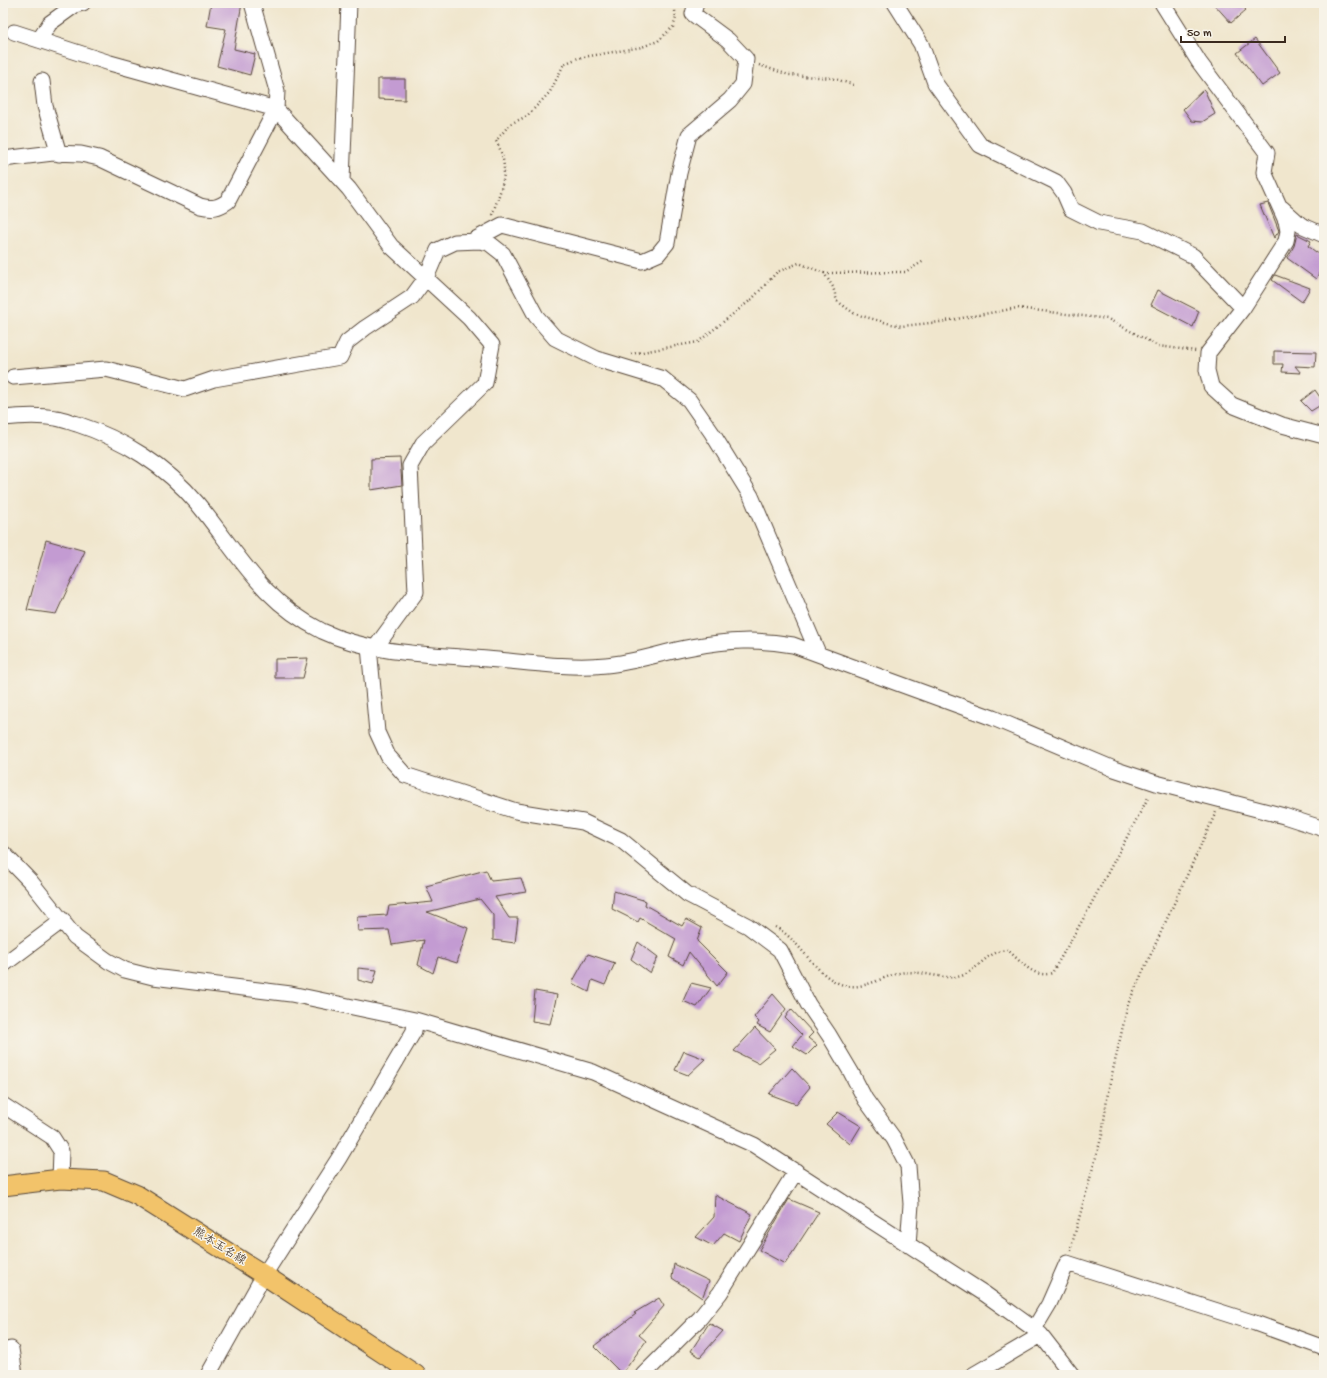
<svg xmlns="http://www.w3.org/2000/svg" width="1327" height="1378" font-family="'Gochi Hand','Klee One',sans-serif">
	<rect width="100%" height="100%" fill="#f7f3e8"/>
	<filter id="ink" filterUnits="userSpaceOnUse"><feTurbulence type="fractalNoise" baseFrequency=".025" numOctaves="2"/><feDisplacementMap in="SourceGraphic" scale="8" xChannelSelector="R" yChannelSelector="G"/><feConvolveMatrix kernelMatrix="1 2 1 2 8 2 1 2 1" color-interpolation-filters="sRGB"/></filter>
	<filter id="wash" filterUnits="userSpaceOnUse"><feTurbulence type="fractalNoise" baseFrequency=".012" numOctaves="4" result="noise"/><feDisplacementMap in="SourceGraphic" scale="16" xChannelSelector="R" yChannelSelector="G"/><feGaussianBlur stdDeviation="0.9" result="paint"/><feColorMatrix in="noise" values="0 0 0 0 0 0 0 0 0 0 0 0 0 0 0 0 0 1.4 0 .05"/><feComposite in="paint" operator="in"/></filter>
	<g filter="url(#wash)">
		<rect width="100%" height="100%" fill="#f0e6cd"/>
		<g id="blocks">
			<path fill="#c39bd2" d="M211 3H242L234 49 255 54 250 75 217 66 226 29 207 26Z
				M1213 3H1239L1246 10 1231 23Z
				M1255 39 1280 73 1262 86 1237 53Z
				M378 79H405V100L378 99Z
				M1204 89 1215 114 1202 122 1192 121 1183 109Z
				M1268 203 1279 231 1274 238 1260 205Z
				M1297 234 1311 241 1308 246 1324 258V276L1319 273 1316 279 1287 258 1294 246Z
				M1275 275 1310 288 1302 302 1272 280Z
				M1158 290 1199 311 1193 327 1151 305Z
				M1274 351 1316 352 1315 367 1295 366 1301 373 1282 372 1283 364H1274Z
				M1315 390 1324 403 1311 411 1301 401Z
				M400 458 402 485 371 490V459Z
				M46 540 85 551 56 614 27 610Z
				M308 658 303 678H275V659Z
				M486 870 491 881 521 878 526 892 495 897 509 918H518L515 943 493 940V915L480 899 427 912 468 928 457 963 438 957 433 973 418 965 424 940 392 945 389 930 358 931 357 917 387 915 389 906 433 902 426 886Z
				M614 891 646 901 645 905 682 926 686 919 702 928 697 941 728 972 717 986 689 952 683 965 669 957 676 939 640 918 638 922 612 909Z
				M638 942 658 957 650 973 631 959Z
				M588 954 615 963 605 985 592 980 589 992 572 983Z
				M358 968 377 970 373 984 358 980Z
				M691 983 711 988 697 1007 683 1001Z
				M535 991 557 995 550 1024 532 1021Z
				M773 994 786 1009 770 1032 757 1025 759 1022 754 1017Z
				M791 1009 813 1033 808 1038 817 1045 807 1055 793 1046 802 1035 785 1018Z
				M755 1028 775 1049 758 1063 734 1051Z
				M684 1051 705 1059 688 1075 675 1070Z
				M792 1068 810 1087 796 1104 769 1094Z
				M838 1112 861 1126 850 1144 826 1124Z
				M715 1195 752 1214 739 1241 724 1233 713 1246 696 1237 714 1217Z
				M789 1199 819 1212 785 1264 759 1250Z
				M674 1264 709 1281 702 1298 672 1278Z
				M659 1298 664 1306 639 1335 646 1341 622 1374 594 1346 636 1314 634 1313Z
				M709 1323 723 1331 700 1357 691 1351Z"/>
		</g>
	</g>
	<g filter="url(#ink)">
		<use href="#blocks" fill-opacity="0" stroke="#564638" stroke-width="1"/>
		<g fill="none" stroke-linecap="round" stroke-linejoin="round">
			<g stroke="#564638" stroke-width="17">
				<path id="minor" d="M895 3 921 44 935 83 980 145 1056 182 1064 193 1071 209 1099 223 1143 231 1193 256 1243 308
					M1162 3 1199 62 1267 153 1264 172 1286 221 1288 231 1286 241 1243 308 1208 353 1207 370 1211 386 1232 405 1282 425 1324 436
					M14 32 110 63 276 109 349 189 391 246 469 318 492 345 485 383 423 443 410 466 416 592 375 648
					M39 40 50 23 75 5 83 3
					M42 81 45 106 59 154
					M3 159 53 153 81 154 99 158 200 206C212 209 218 208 228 201L276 109 277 91 252 3
					M342 181 349 3
					M1282 208 1301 225 1324 235
					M472 241 502 225 642 261 658 254 667 243 679 173 689 135 730 100 743 84 746 59 728 40 693 14 696 3
					M13 377 106 369 185 389 214 379 340 357 347 342 365 328 412 297 426 278 438 250 455 242 479 241 489 243 503 254 536 316 555 338 597 359 663 379 689 400 712 433 751 496 818 653
					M3 418C20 416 39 415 56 418 63 419 70 422 77 424 123 439 166 466 197 503 239 554 260 600 322 631 373 655 433 654 487 659 524 662 570 669 606 665 636 662 663 652 692 647 729 640 757 639 793 645L993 718 1114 769 1156 783 1284 816 1324 829
					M369 647 377 732 388 756 405 775 516 811 583 822 621 840 687 894 748 926 780 950 808 1004 829 1035 851 1072 865 1099 894 1139 908 1166 911 1204 908 1245
					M3 853 31 882 75 937 108 961 125 970 153 977 291 994 415 1020 593 1072 754 1145 985 1294 1034 1329 1041 1335 1072 1375
					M3 965 63 920
					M3 1105 52 1137 61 1151 60 1179
					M1034 1329 1049 1304 1067 1263 1255 1323 1324 1348
					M3 1351 11 1349 15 1375
					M208 1375 264 1275 339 1158 414 1031 415 1020
					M643 1375 700 1318 720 1293 796 1171
					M973 1375 1041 1335"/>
			</g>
			<g stroke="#564638" stroke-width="21">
				<path id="major" d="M3 1186 60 1179 104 1181 137 1195 264 1275 416 1375"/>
			</g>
			<path stroke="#564638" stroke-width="2.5" stroke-dasharray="1 3" stroke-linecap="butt" d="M759 65 789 75 832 78 854 85
				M492 215C502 187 511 168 496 141L510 124 527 116 550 92 564 64 578 58 642 47 658 41 673 27 676 18 674 3
				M824 273 905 272 924 261
				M631 354 698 342 752 299 777 272 799 263 824 273 833 287 837 301 855 314 891 324 902 326 940 322 1017 308 1108 319 1158 346 1196 351
				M775 927C799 939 811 969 836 982 860 994 877 978 900 973 920 969 943 981 961 976 979 970 986 951 1008 950 1020 961 1034 979 1052 973L1082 921 1149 796
				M1070 1251 1102 1135 1108 1092 1128 1004 1216 812"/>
			<use href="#minor" stroke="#fff" stroke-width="15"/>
			<use href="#major" stroke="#f2c36a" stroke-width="19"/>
		</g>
	</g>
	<g text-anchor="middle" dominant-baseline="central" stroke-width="3" stroke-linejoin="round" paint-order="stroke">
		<g font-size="12" fill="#3b2a1e" stroke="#f7f3e8">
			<text transform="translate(219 1247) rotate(32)">熊本玉名線</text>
		</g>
	</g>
	<rect width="1327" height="1378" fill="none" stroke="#f7f3e8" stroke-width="16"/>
	<path d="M1181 36v6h104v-6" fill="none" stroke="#3b2a1e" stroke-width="2"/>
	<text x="1187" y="36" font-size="12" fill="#3b2a1e" stroke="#f7f3e8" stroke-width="3" paint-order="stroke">50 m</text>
</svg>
